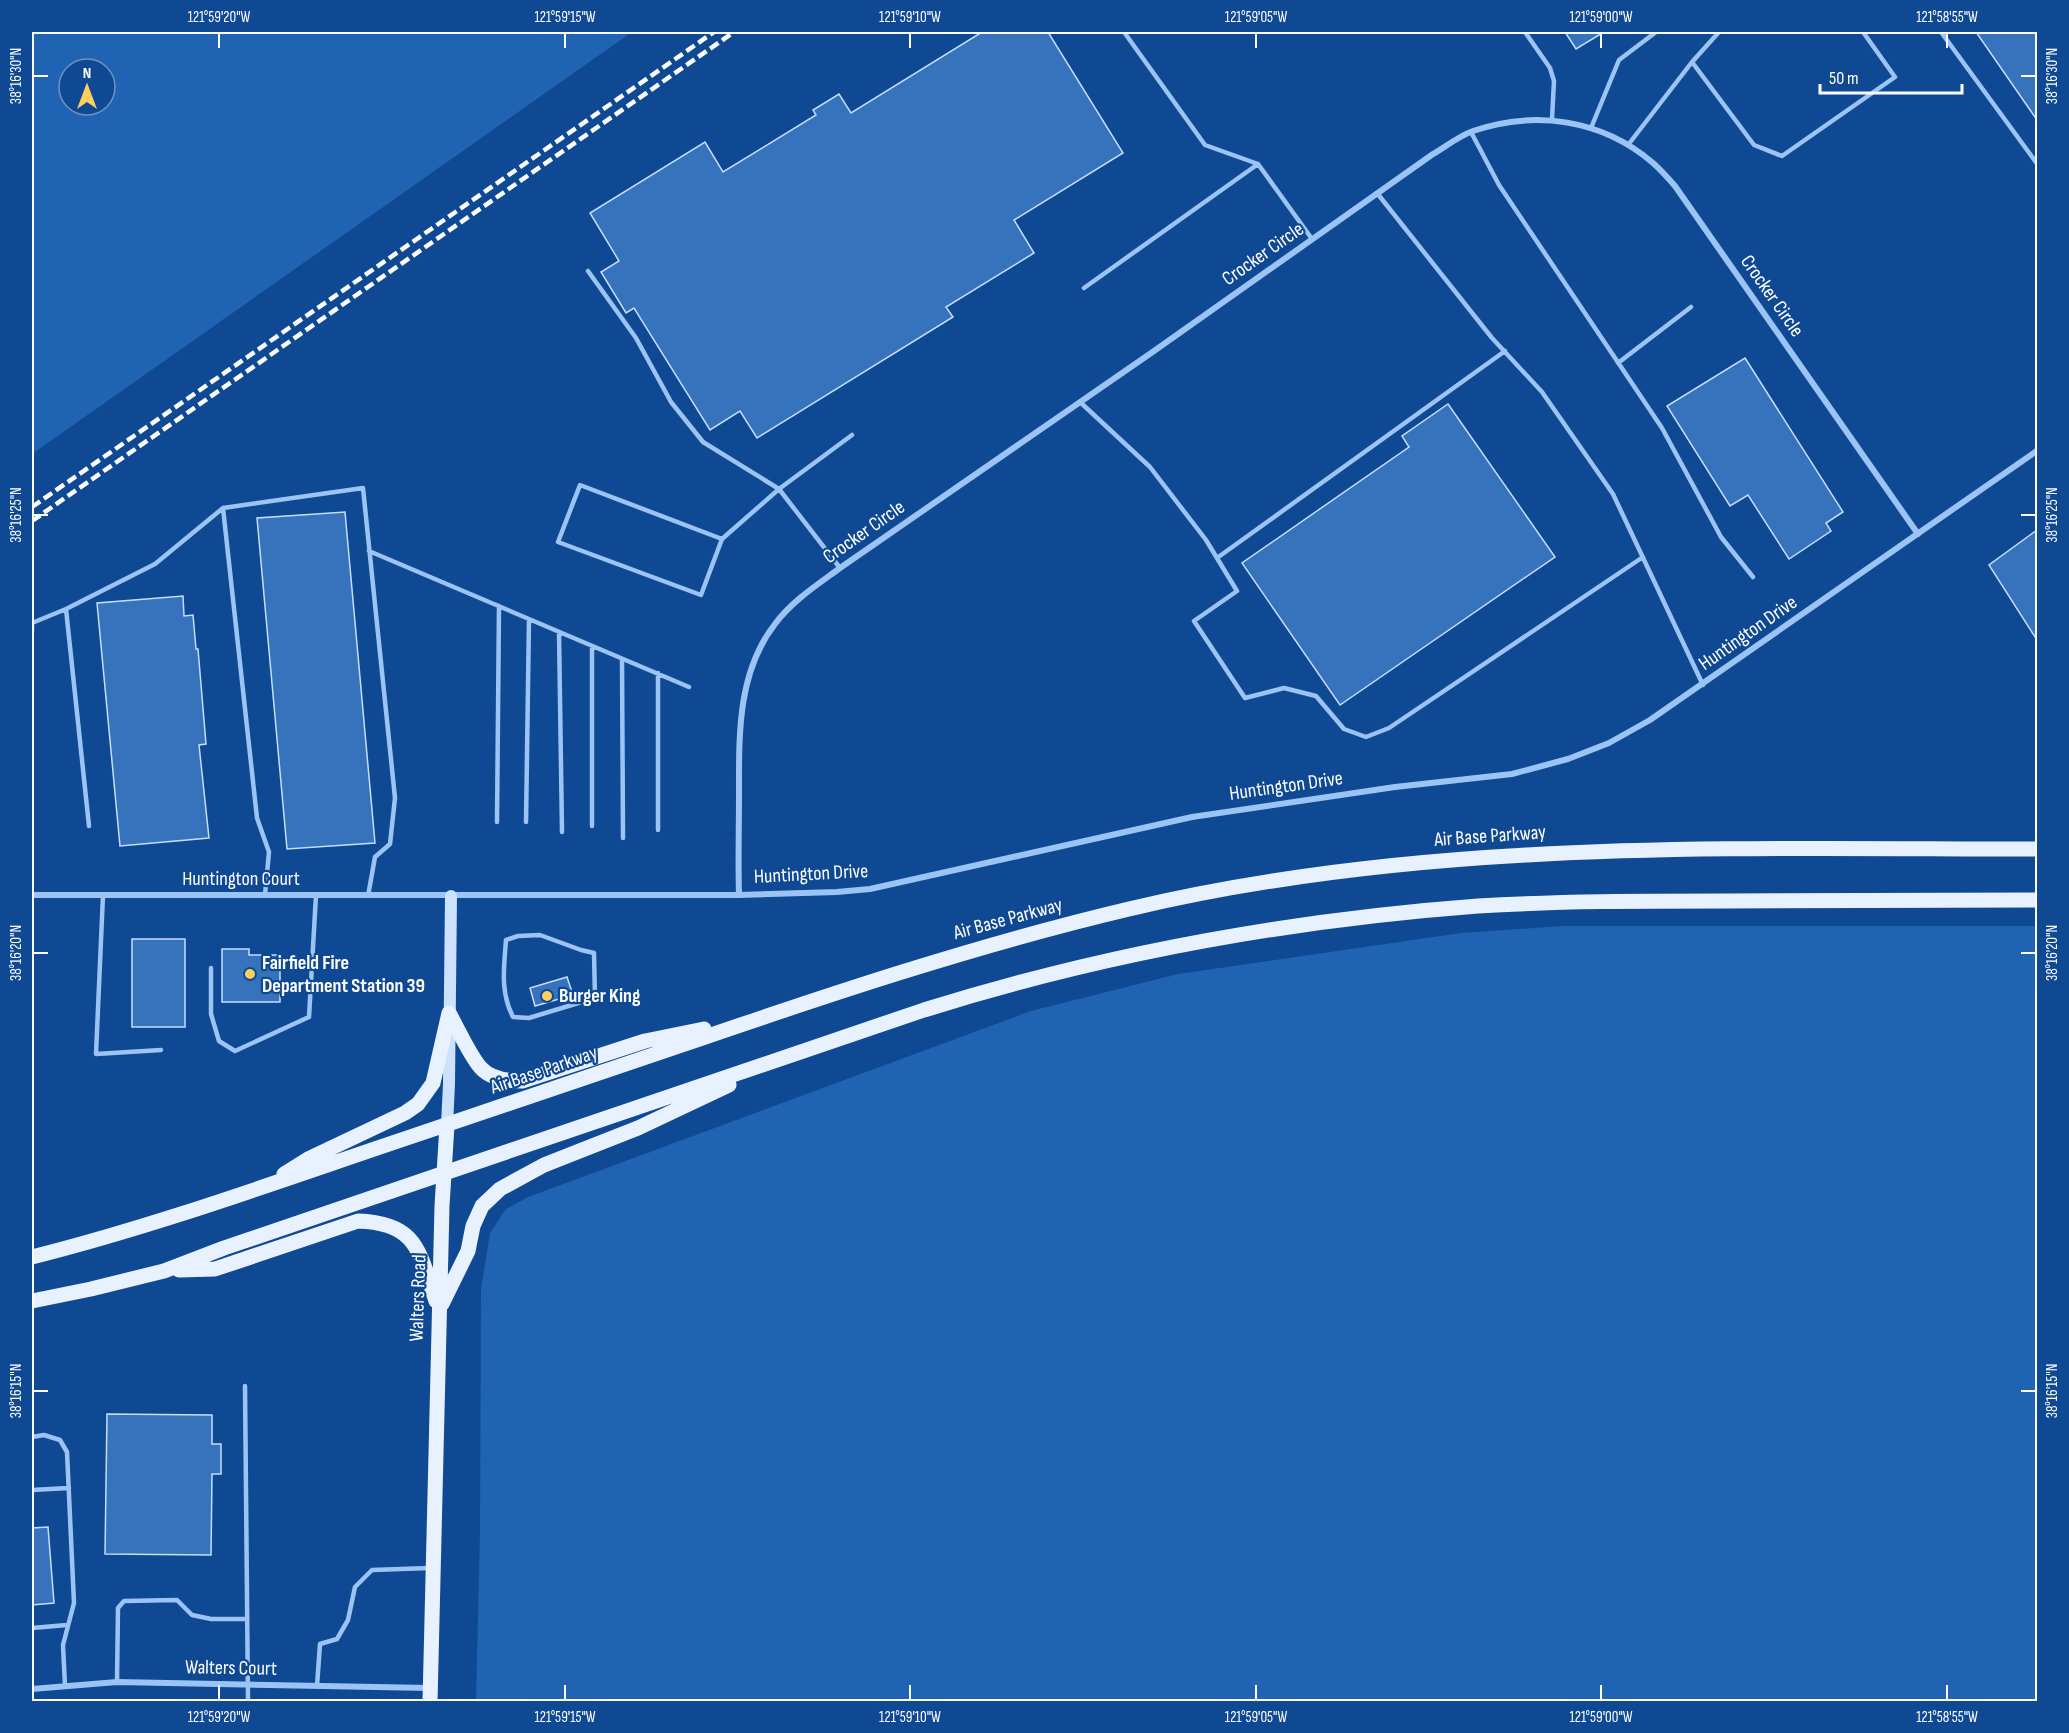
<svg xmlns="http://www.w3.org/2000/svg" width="2069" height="1733" font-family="'Sofia Sans Condensed',sans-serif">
	<rect width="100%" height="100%" fill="#0f4993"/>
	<path fill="#2063b3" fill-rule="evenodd" d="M32 32H632L32 454ZM69 69H105V105H69Z
		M1562 926H2037V1701H476L480 1533 481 1289 490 1233 506 1209 528 1197 1031 1011 1178 974 1461 933Z"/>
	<path fill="#3773bc" stroke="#c3defe" stroke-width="1.5" d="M982 32H1048L1123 153 1014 220 1034 253 946 307 953 317 757 438 740 411 710 430 634 308 626 313 601 272 619 261 590 213 705 142 723 172 816 115 813 110 839 94 851 113Z
		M1565 32H1604L1576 49Z
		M1976 32H2037V120Z
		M1745 358 1843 512 1826 523 1831 531 1789 559 1748 495 1730 506 1667 406Z
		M1448 404 1555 557 1340 705 1242 563 1409 447 1402 436Z
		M345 512 375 843 287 849 257 518Z
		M2037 530V640L1989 565Z
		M183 596 184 616 193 615 196 649H198L206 744 199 745 209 838 120 846 97 603Z
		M132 939H185V1027H132Z
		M222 949H249V955H280V1002H222Z
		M567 977 573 995 535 1006 530 988Z
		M107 1414 212 1415V1444H221V1474H212L211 1555 105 1554Z
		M48 1527 54 1603 32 1605V1528Z"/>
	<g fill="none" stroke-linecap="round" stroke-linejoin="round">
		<path stroke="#9bc4f4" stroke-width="4.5" d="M1124 32 1205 145 1258 164
			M1525 32 1550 68 1554 81 1552 119
			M1941 32 2038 165
			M1692 62 1754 145 1782 156 1895 77 1863 32
			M1591 128 1619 60 1656 32
			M1471 132 1499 185 1662 428 1721 537 1753 577
			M1628 145 1692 62 1719 32
			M1377 193 1492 338 1542 392 1613 494 1703 685
			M588 271 636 338 671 402 703 442 779 489 722 539 701 595 558 542 580 485 722 539
			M1084 288 1258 164 1312 239
			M1618 363 1691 307
			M1080 402 1150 467 1206 540 1237 591 1194 621 1245 698 1284 688 1316 696 1344 729 1366 737 1389 728 1643 557
			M369 551 689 687
			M1217 558 1505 351
			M840 568 779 489 852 435
			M32 631V623L66 609
			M559 632 562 832
			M622 659 623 838
			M658 673V830
			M497 822 499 606
			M526 822 529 619
			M89 826 66 609 155 564 223 508
			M592 826V646
			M103 895 96 1054 161 1050
			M265 895 269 852 257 818 223 508 363 488 395 798 390 844 375 857 368 896
			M540 935 581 950 594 953 595 998 529 1018 513 1017C500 992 504 967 506 940L518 936Z
			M211 968V1014L219 1041 235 1051 309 1017 316 895
			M245 1386 248 1702
			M32 1437 44 1435 60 1440 67 1452 74 1603 63 1645 65 1686
			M32 1490 69 1488
			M32 1628 67 1625
			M117 1682 118 1608 124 1601 177 1600 192 1615 211 1619H246
			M317 1686 320 1644 337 1639 348 1620 355 1587 372 1570 430 1568"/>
		<path stroke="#9bc4f4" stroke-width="6" d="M32 895H739L837 892 870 889 1192 817 1395 787 1512 774 1568 759 1609 743 1650 720 2038 450
			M739 895C738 862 739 828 739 795 739 736 737 673 775 624 792 601 817 585 840 568L1154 351 1433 154C1445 147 1459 136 1473 131 1535 110 1602 119 1653 163 1661 170 1668 178 1675 186L1918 534
			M32 1689 117 1682 430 1688"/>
		<path stroke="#cbe1fd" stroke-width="12" d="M447 1125 449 1084 451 896"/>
		<path stroke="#e8f1ff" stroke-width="15" d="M449 1013C457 1027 471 1058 481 1068 491 1079 508 1081 522 1081L645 1041 704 1029
			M284 1174 308 1159 405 1113 418 1104 433 1083 449 1013
			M32 1257C159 1225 282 1180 407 1138 499 1107 591 1076 682 1045 830 994 977 945 1129 909 1426 838 1734 849 2038 849
			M179 1270 215 1269 358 1221C418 1223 419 1252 436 1301
			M32 1301 91 1289 164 1271 224 1248 924 1010C1103 954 1291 920 1478 906 1561 901 1644 901 1727 901 1830 900 1934 900 2038 900
			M442 1304 468 1251 473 1226 482 1206 500 1189 544 1165 638 1128 729 1085
			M430 1702 442 1206 447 1125"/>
		<path stroke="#fff" stroke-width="4.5" stroke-dasharray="10 4.5" stroke-linecap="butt" d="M32 507 714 32
			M32 521 734 32"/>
	</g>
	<path fill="none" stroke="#fff" stroke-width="2" d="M219 33V48M565 33V48M910 33V48M1256 33V48M1601 33V48M1947 33V48M33 76H48M2021 76H2036M33 515H48M2021 515H2036M33 953H48M2021 953H2036M33 1391H48M2021 1391H2036M219 1685V1700M565 1685V1700M910 1685V1700M1256 1685V1700M1601 1685V1700M1947 1685V1700"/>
	<g fill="#ffd05e" stroke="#0f4993" stroke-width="2">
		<circle cx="250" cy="974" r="6"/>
		<circle cx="547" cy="996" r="6"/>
	</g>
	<g text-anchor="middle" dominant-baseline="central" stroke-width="4.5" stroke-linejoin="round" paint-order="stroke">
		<g font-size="20" fill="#fff" stroke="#0f4993">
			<text transform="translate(1263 254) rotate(-35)">Crocker Circle</text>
			<text transform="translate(1772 296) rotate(55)">Crocker Circle</text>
			<text transform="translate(864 532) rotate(-35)">Crocker Circle</text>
			<text transform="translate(1748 633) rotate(-35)">Huntington Drive</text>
			<text transform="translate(1286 786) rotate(-8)">Huntington Drive</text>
			<text transform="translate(1490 836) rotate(-4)">Air Base Parkway</text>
			<text transform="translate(811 874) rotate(-3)">Huntington Drive</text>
			<text x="241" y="879">Huntington Court</text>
			<text transform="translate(1008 919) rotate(-15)">Air Base Parkway</text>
			<text transform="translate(544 1070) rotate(-19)">Air Base Parkway</text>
			<text transform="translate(418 1298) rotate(-88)">Walters Road</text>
			<text transform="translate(231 1668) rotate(1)">Walters Court</text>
		</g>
		<g font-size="20" font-weight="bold" fill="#fff" stroke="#0f4993" text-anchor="start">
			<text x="262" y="963">Fairfield Fire<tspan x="262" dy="23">Department Station 39</tspan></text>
			<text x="559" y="996">Burger King</text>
		</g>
	</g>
	<rect width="2069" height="1733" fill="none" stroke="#0f4993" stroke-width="66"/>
	<g transform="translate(87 87)"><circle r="28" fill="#0f4993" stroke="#6f92be" stroke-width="1.5"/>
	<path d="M0-4.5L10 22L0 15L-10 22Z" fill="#ffd05e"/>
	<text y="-9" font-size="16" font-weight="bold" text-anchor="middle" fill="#ffffff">N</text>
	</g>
	<path d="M1820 84v9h142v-9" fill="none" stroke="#ffffff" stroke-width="3"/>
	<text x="1829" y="84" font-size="18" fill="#ffffff" stroke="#0f4993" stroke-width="4.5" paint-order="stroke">50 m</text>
	<rect x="33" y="33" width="2003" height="1667" fill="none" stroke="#fff" stroke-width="2"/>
	<g font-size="15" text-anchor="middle" fill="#fff">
		<text x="219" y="22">121°59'20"W</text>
		<text x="565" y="22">121°59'15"W</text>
		<text x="910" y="22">121°59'10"W</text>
		<text x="1256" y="22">121°59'05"W</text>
		<text x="1601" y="22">121°59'00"W</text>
		<text x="1947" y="22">121°58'55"W</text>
		<text transform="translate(16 76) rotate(-90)" y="5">38°16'30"N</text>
		<text transform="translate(2052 76) rotate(-90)" y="5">38°16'30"N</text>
		<text transform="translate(16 515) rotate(-90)" y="5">38°16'25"N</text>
		<text transform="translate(2052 515) rotate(-90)" y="5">38°16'25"N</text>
		<text transform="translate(16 953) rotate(-90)" y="5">38°16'20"N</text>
		<text transform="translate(2052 953) rotate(-90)" y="5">38°16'20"N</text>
		<text transform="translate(16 1391) rotate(-90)" y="5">38°16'15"N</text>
		<text transform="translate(2052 1391) rotate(-90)" y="5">38°16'15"N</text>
		<text x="219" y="1722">121°59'20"W</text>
		<text x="565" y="1722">121°59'15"W</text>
		<text x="910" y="1722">121°59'10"W</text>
		<text x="1256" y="1722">121°59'05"W</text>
		<text x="1601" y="1722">121°59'00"W</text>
		<text x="1947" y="1722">121°58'55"W</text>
	</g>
</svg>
